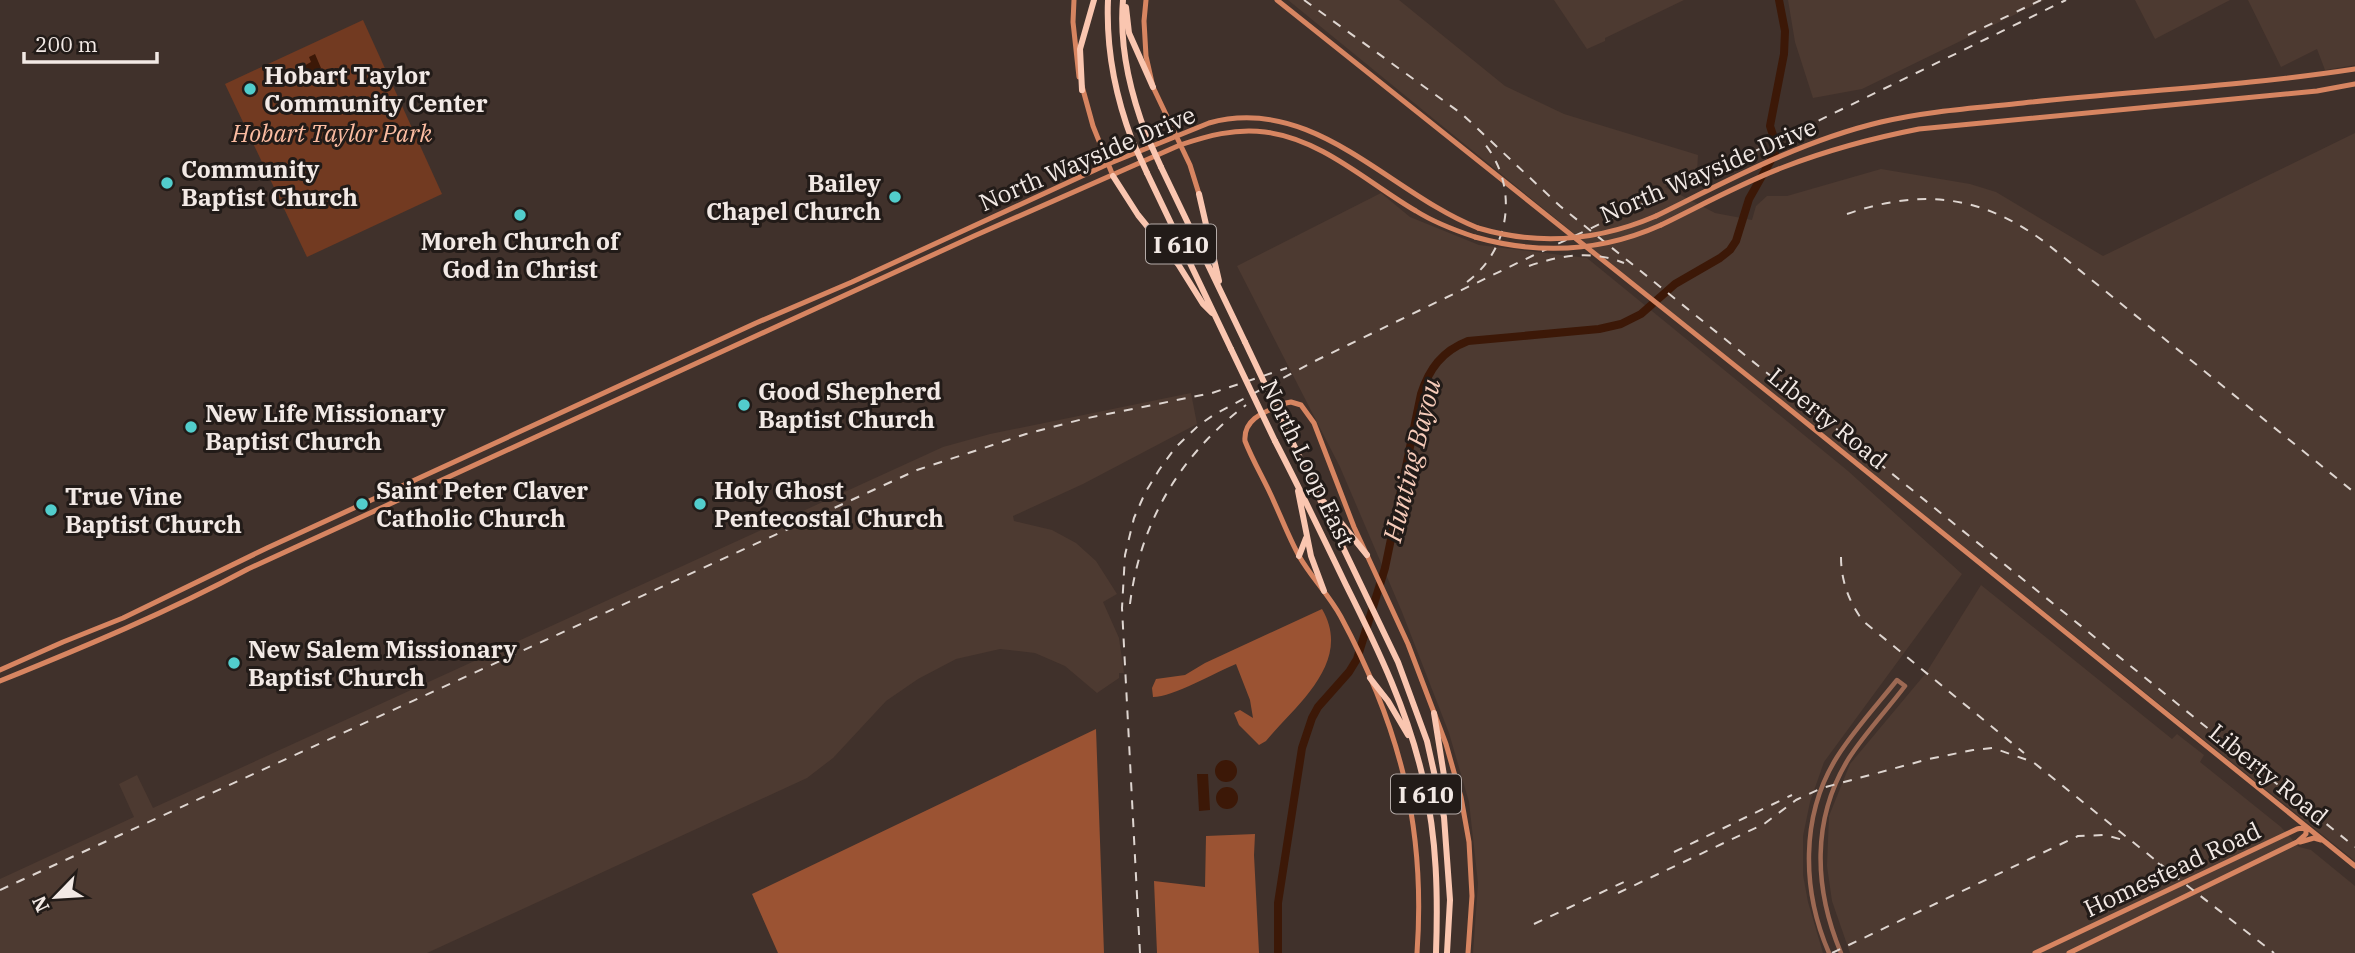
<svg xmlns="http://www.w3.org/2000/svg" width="2355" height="953" font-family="'IBM Plex Serif',serif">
	<rect width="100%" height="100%" fill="#40312b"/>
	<path fill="#4d3a31" d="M1288 0H1399L1505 86 1564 114 1698 155 1697 171 1665 187 1715 213 1752 220 1756 206 1767 196H1787L1881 169 1970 184 1996 192 2103 256 2355 133V861L1604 258Z
		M1554 0H1684L1605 38V41L1587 49Z
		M1788 0H2045L1862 89 1813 98 1795 42Z
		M2135 0H2230L2155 39Z
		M2248 0H2355V65L2325 70 2317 49 2281 67Z
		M1381 193 1410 217 1479 245 1587 258 1848 471 1962 574 1824 762 1810 802 1803 836V875L1808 902 1823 953H1473L1478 883 1469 802 1449 733 1402 612 1340 467 1237 266Z
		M1191 393 1197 424 1083 484 1013 516 1014 521 1052 530 1076 543 1096 561 1117 594 1103 602 1119 638 1124 673H1119V678L1097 693 1065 666 1035 653 1000 649 956 659 918 679 886 701 833 758 807 778 427 953H0V879L134 817 119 784 137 775 153 808 943 447 990 434Z
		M1981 585 2172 739 2177 734 2204 755 2200 762 2281 827 2299 847 2311 850 2355 886V953H1850L1832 901 1827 866 1829 816 1850 764 1926 673Z"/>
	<path fill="#723a21" d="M363 20 442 194 307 257 225 84Z"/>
	<path fill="#9b5333" d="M1322 609C1353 662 1297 704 1266 741L1259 745 1239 725 1234 713 1240 710 1253 718 1250 700 1236 664C1216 672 1173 697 1153 697L1152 688 1156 679 1185 675 1205 663Z
		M1096 729 1104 953H778L752 894Z
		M1255 834 1254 855 1259 953H1157L1154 881 1205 887 1206 836Z"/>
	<path fill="#3c1807" d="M315 54 321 68 306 75 302 67 311 62 309 57Z
		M1215 771a11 11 0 1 1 22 0a11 11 0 1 1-22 0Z
		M1197 774H1208L1210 810 1199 811Z
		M1216 798a11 11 0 1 1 22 0a11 11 0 1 1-22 0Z"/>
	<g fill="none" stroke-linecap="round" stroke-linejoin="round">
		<path stroke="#3c1807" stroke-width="8" d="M1278 953V903L1302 748 1312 718 1318 707 1349 672 1357 659 1385 568 1421 394C1429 369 1442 351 1468 341L1599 329 1621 324 1641 314 1675 284 1720 258 1730 250 1736 241 1749 199 1775 153V141L1770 126 1784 54 1785 31 1779 0"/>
		<path stroke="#9d6953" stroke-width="4.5" d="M1829 953C1802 891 1800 816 1837 757 1854 730 1877 705 1897 680L1905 686C1887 710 1865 733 1849 758 1811 819 1814 889 1841 953"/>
		<path stroke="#d78561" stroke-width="5" d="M1074 0 1073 22 1079 77
			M1146 0 1144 21 1146 56 1153 87 1190 165 1199 194
			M1277 0 1783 404 2355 866
			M1082 86 1093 126 1113 176
			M1656 216C1729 180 1801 141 1881 122 1928 111 1975 108 2023 103 2133 91 2245 86 2355 69
			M1661 225C1702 205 1742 183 1784 167 1828 150 1873 138 1919 129L2317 91 2355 84
			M0 670 63 642 123 618 267 548 756 323 852 282 1108 164 1209 123C1314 94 1389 193 1478 228
			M0 681C84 647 168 612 248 569L974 236 1180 145C1207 136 1235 128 1265 132 1322 139 1368 183 1416 211 1435 223 1454 230 1475 237
			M2300 842 2314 838 2321 840
			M1417 953C1426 828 1400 727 1341 617 1329 595 1311 577 1299 556 1288 536 1280 514 1270 493 1262 476 1252 459 1245 441 1243 417 1268 411 1286 403L1291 402 1301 405 1314 423 1354 527 1408 644 1446 744 1461 797 1469 842 1472 896 1468 953
			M2035 953 2297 829 2306 827
			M2069 953 2297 842 2306 834V827"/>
		<path stroke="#fac6b0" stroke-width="6" d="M1108 0C1106 48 1115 95 1132 140
			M1123 0C1119 46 1130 92 1146 134
			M1126 7 1129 33 1153 87
			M1082 90 1080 49 1094 0
			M1161 167 1245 342
			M1147 173 1231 349
			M1113 176 1138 215 1178 264 1203 304 1212 313
			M1199 194 1219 281
			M1289 435 1398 662 1427 741 1444 817 1450 900 1447 953
			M1275 441C1300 489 1323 537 1346 585 1378 649 1409 713 1424 783 1437 839 1438 896 1436 953
			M1298 491 1311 556 1324 591
			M1324 502 1367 555
			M1299 556 1306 538
			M1370 678 1388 701 1408 735
			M1434 713 1446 788 1445 805"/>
		<path stroke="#ded5d0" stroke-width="2" stroke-dasharray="9 9" stroke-linecap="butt" d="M1304 0 1462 114 1560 206 2355 847
			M1968 35 2041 0
			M1847 214C1922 188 1982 195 2046 243L2355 493
			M1529 266C1561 255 1592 250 1624 263
			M1467 282C1511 249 1519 186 1484 143
			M1841 557C1841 581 1849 602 1863 621L2024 753
			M1130 604C1140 522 1181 454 1246 405
			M1674 852 1792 795
			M2158 863 2274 953
			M0 890 917 470 1026 434 1083 419 1212 393 1287 368
			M1618 893 1764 824 1796 800 1822 788 1929 759 1973 750 1993 748 2033 762 2164 867
			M1534 924 1626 881
			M1140 953 1122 608 1125 555 1134 518 1145 493 1159 470 1175 448 1199 425 1215 414 1317 360 1532 256 1789 135 2066 0
			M1832 953 2078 836 2105 835 2127 841"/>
		<path stroke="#d78561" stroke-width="5" d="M1478 228C1539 246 1598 241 1656 216
			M1475 237C1539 255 1601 252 1661 225"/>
		<path stroke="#fac6b0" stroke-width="6" d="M1146 134 1161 167
			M1132 140 1147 173
			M1245 342 1289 435
			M1231 349 1275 441"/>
	</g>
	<g fill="#52cdcc" stroke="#221b18" stroke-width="2.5">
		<circle cx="250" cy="89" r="7"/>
		<circle cx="167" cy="183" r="7"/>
		<circle cx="895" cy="197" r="7"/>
		<circle cx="520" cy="215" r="7"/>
		<circle cx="744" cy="405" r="7"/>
		<circle cx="191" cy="427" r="7"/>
		<circle cx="362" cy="504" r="7"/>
		<circle cx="700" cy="504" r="7"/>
		<circle cx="51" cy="510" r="7"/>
		<circle cx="234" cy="663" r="7"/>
	</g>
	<g text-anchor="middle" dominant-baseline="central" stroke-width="6" stroke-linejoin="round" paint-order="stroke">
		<g fill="#221b18" stroke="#b4aba8" stroke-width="2">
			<rect x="1146" y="224.5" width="70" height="39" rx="5"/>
			<rect x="1391" y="774.5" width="70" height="39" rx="5"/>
		</g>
		<g font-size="23" font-weight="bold" fill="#f2e9e5">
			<text x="1181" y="244">I 610</text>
			<text x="1426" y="794">I 610</text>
		</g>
		<g font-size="24" font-weight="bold" fill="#f2e9e5" stroke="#221b18" text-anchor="start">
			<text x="264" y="75">Hobart Taylor<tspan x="264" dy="28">Community Center</tspan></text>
			<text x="181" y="169">Community<tspan x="181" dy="28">Baptist Church</tspan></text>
			<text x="881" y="183" text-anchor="end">Bailey<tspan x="881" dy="28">Chapel Church</tspan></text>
			<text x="520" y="241" text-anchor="middle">Moreh Church of<tspan x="520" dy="28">God in Christ</tspan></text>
			<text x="758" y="391">Good Shepherd<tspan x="758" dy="28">Baptist Church</tspan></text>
			<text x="205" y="413">New Life Missionary<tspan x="205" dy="28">Baptist Church</tspan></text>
			<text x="376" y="490">Saint Peter Claver<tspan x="376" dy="28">Catholic Church</tspan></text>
			<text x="714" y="490">Holy Ghost<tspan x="714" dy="28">Pentecostal Church</tspan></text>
			<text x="65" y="496">True Vine<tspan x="65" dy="28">Baptist Church</tspan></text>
			<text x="248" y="649">New Salem Missionary<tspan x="248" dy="28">Baptist Church</tspan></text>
		</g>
		<g font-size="24" font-style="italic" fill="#fbbca1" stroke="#221b18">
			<text x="332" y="133">Hobart Taylor Park</text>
		</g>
		<g font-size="24" fill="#f2e9e5" stroke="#221b18">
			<text transform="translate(1087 158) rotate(-23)">North Wayside Drive</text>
			<text transform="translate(1708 170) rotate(-23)">North Wayside Drive</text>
			<text transform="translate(1828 418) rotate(39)">Liberty Road</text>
			<text transform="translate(1308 463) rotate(64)">North Loop East</text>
			<text transform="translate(2269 774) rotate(39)">Liberty Road</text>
			<text transform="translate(2172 869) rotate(-25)">Homestead Road</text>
		</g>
		<g font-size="26" font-style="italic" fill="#f7ccba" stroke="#221b18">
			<text transform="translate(1411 460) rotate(-76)">Hunting Bayou</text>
		</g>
	</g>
	<g transform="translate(56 897) rotate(245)" stroke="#221b18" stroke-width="5" paint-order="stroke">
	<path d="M0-5L12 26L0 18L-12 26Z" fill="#f2e9e5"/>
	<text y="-10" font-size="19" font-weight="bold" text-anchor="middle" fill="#f2e9e5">N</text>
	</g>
	<path d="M24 52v10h133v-10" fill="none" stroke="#f2e9e5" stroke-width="3.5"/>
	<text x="35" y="52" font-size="21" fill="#f2e9e5" stroke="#221b18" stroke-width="5" paint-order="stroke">200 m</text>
</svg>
